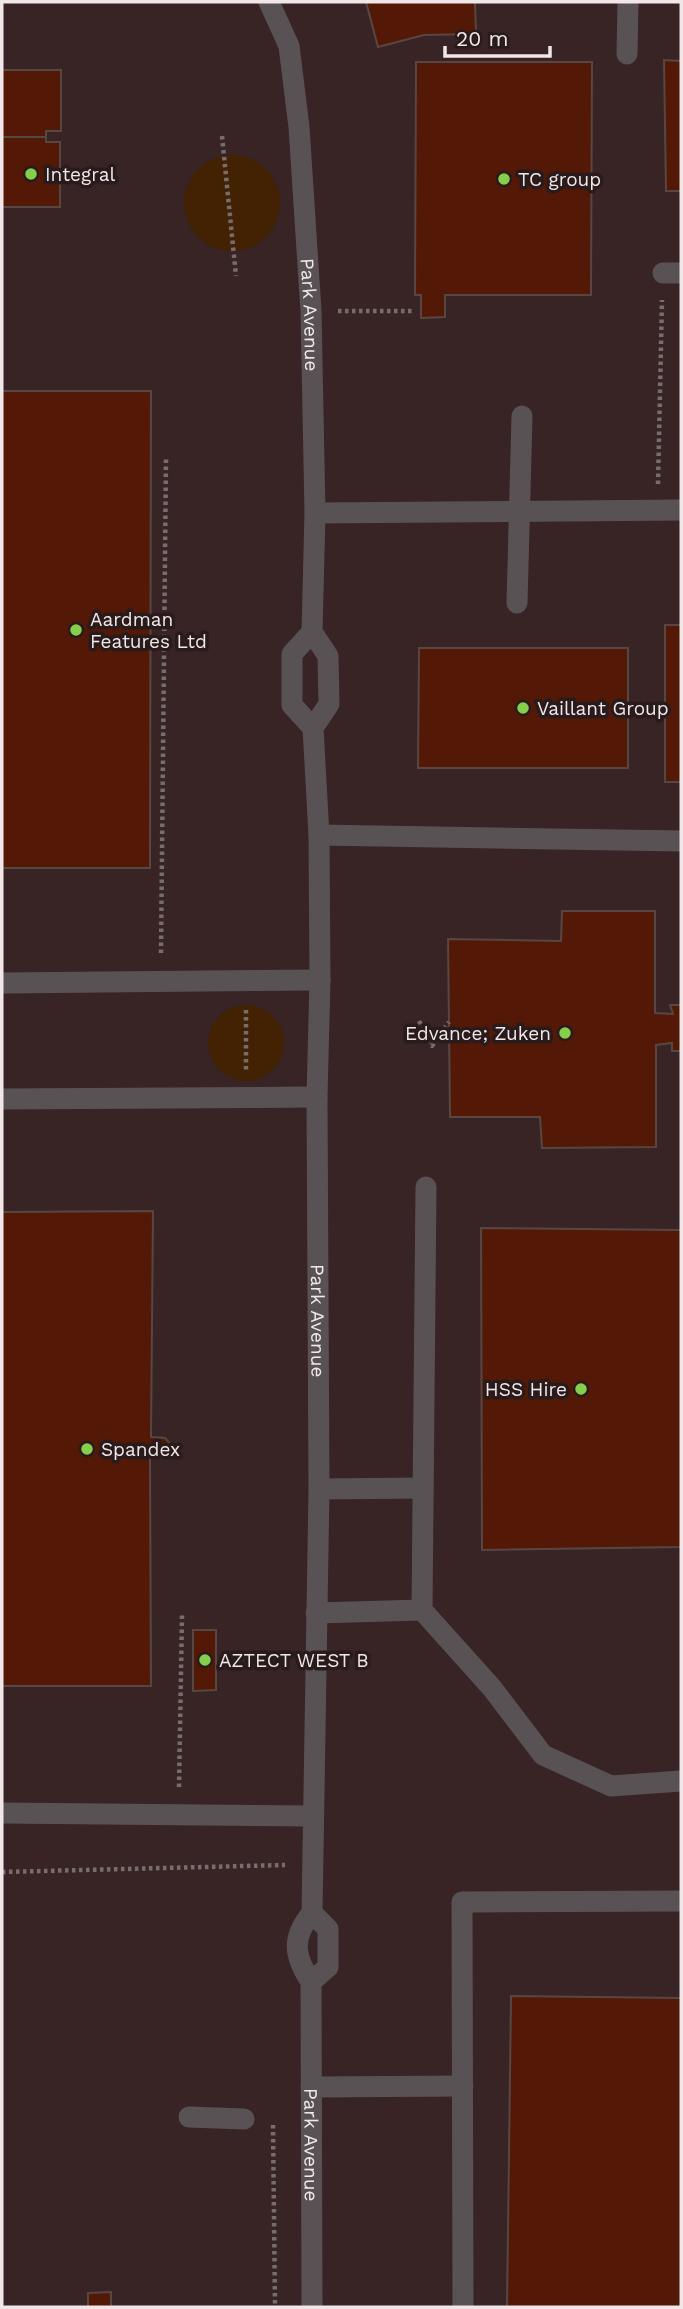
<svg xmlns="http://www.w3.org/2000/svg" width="683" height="2309" font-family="'Work Sans',sans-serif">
	<rect width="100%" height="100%" fill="#291b1c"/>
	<path fill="#382325" d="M2 2H681V2307H2Z"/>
	<path fill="#422202" d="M184 203a48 48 0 1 1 96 0a48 48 0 1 1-96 0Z
		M208 1043a38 38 0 1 1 76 0a38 38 0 1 1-76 0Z"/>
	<path fill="#541906" stroke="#574743" stroke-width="2" d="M366 2H475L476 34 424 35 378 47Z
		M664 60 681 61V191H666Z
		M416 62H592L591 295H445V317L421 318V295H415Z
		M2 70H61V131H46V137H2Z
		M2 137H46V142H60V207H2Z
		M2 391H151L150 868H2Z
		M665 625H681V782H665Z
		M419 648H628V768H418Z
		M562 911H655V1013L673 1014 670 1005H681V1051H672V1043L656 1045V1147L542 1148 540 1117H450L448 939 561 941Z
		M153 1211 151 1437 165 1438 172 1446 167 1457 150 1458 151 1686H2V1212Z
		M481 1228 681 1230V1547L482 1550Z
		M193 1630H216V1690L193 1691Z
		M511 1996 681 1998V2307H507Z
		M111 2292V2307H88V2293Z"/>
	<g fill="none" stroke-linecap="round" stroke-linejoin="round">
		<path stroke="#786c6d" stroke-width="4.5" stroke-dasharray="3.5 3.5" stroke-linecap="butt" d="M222 136 236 276
			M338 311H415
			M658 484 662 300
			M161 953 166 459
			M246 1010V1071
			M419 1021 432 1046 449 1022
			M179 1787 182 1615
			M2 1872 285 1865
			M273 2125 275 2307"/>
		<g stroke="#595255" stroke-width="21">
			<path id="s1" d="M269 2 289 46 299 127 311 311 315 513 312 632 328 656 329 704 313 728 319 835 320 980 317 1097 319 1489 312 1913C291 1938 294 1956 311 1982L312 2307"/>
			<path d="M627 54 628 2"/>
			<path d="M663 273H681"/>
			<path d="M315 513 681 510"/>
			<path d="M517 603 522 416"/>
			<path d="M312 632 292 654V705L313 728"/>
			<path d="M319 835 681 841"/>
			<path d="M2 983 320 980"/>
			<path d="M2 1099 317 1097"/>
			<path d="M426 1187 422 1610 492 1688 543 1755 611 1786 681 1781"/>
			<path d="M319 1489 423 1488"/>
			<path d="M316 1613 422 1610"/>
			<path d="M2 1813 311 1816"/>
			<path d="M311 1982 328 1967V1929L312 1913"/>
			<path d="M311 2087 463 2086"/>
			<path d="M189 2117 244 2119"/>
			<path d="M463 2307 462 1902 681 1901"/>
		</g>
	</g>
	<g fill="#85cf4d" stroke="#291b1c" stroke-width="2.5">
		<circle cx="31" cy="174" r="7"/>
		<circle cx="504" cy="179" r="7"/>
		<circle cx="76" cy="630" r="7"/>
		<circle cx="523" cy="708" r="7"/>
		<circle cx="565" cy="1033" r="7"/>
		<circle cx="581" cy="1389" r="7"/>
		<circle cx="87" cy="1449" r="7"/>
		<circle cx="205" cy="1660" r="7"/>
	</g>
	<g text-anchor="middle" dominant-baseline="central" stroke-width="7" stroke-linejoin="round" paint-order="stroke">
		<g font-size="19" fill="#f1e7e8" stroke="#291b1c" text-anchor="start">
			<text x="45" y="174">Integral</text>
			<text x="518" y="179">TC group</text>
			<text x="90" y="619">Aardman<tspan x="90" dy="22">Features Ltd</tspan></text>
			<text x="537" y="708">Vaillant Group</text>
			<text x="551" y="1033" text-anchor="end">Edvance; Zuken</text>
			<text x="567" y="1389" text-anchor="end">HSS Hire</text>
			<text x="101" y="1449">Spandex</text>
			<text x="219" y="1660">AZTECT WEST B</text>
		</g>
		<g font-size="19" fill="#f1e7e8" stroke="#291b1c">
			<text stroke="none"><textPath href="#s1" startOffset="318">Park Avenue</textPath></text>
			<text stroke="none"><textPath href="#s1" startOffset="1334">Park Avenue</textPath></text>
			<text stroke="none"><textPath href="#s1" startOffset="2165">Park Avenue</textPath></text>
		</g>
	</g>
	<rect width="683" height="2309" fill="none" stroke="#f1e7e8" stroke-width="7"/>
	<path d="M445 46v10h105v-10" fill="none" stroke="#f1e7e8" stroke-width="3.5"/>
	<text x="456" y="46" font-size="21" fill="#f1e7e8" stroke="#291b1c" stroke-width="5" paint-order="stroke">20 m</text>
</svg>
